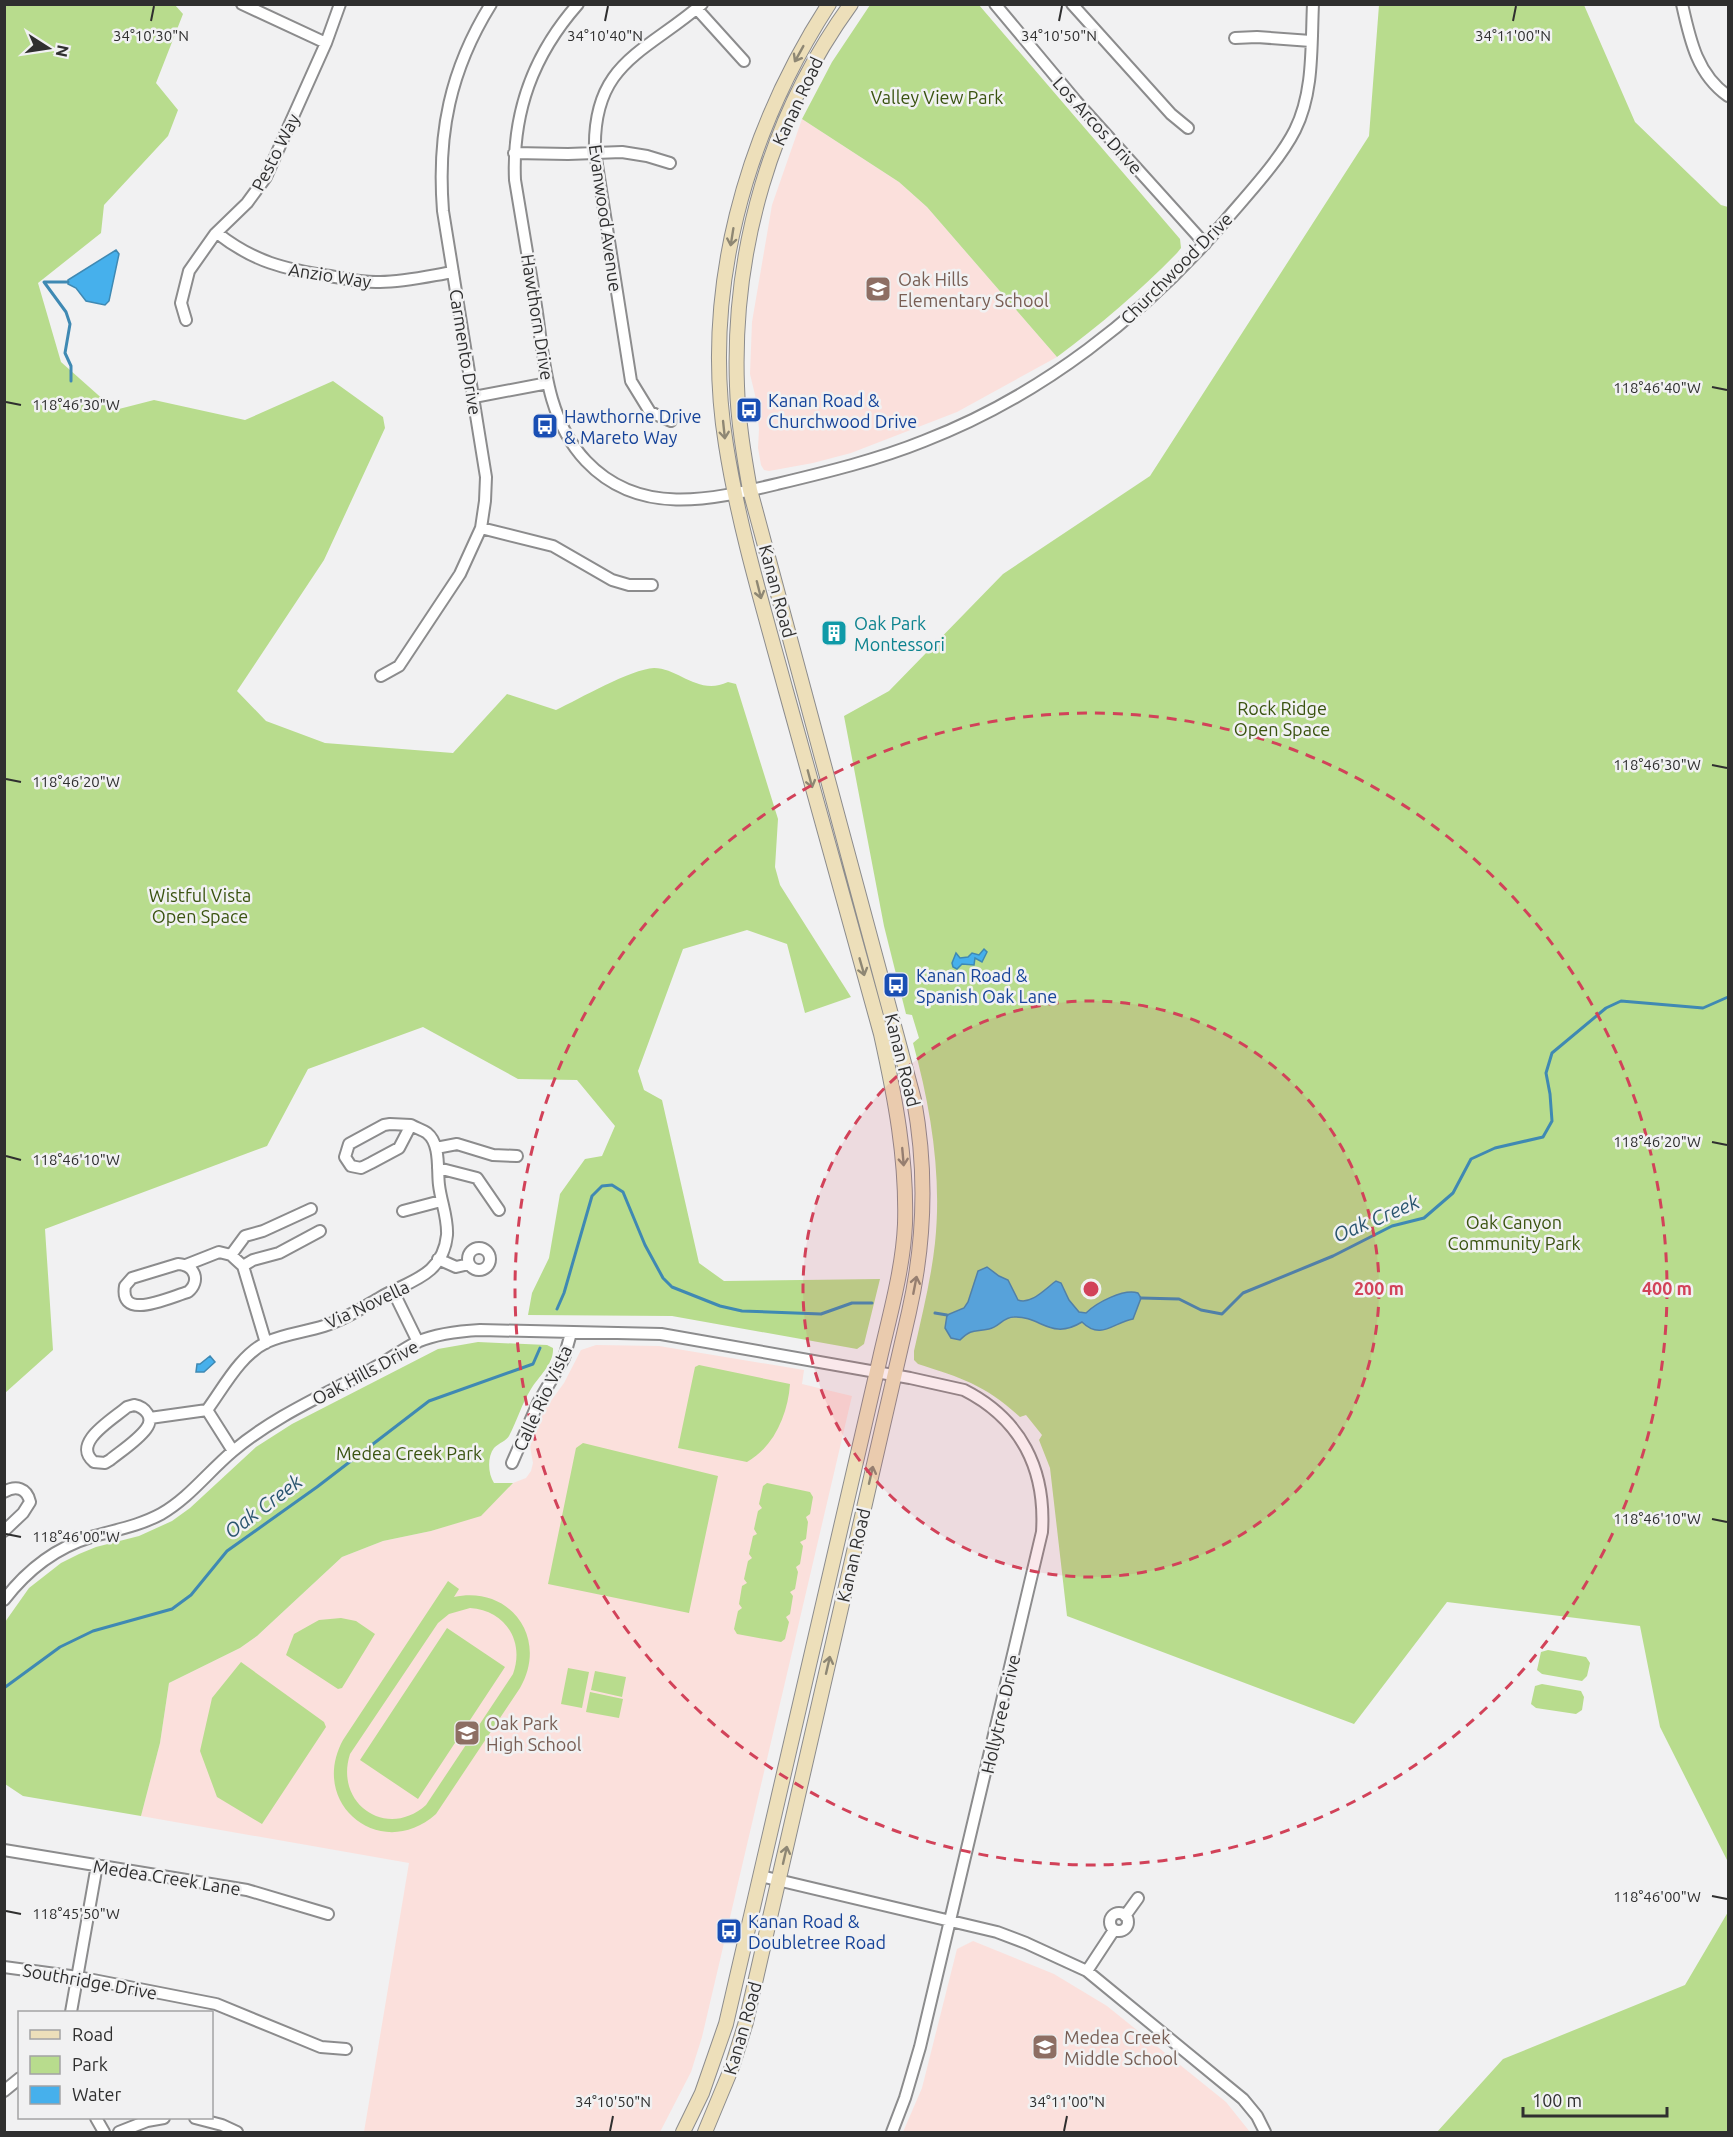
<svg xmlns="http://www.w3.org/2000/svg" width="1733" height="2137" font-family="Ubuntu,sans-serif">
	<rect width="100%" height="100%" fill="#f1f1f2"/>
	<path fill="#fbe0dc" d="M802 119 899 182 927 207 1057 357 957 412 851 453 813 463 769 471 764 470 761 465 758 448 759 429 756 399 750 374 752 322 772 205Z
		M596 1345 659 1346 804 1370 802 1384 852 1396 702 2037 691 2072 660 2132H364L409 1863 141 1816 160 1743 169 1683 240 1648 257 1636 342 1557 383 1541 431 1531 481 1515 513 1483 526 1478 531 1471 533 1463 530 1446 545 1409 564 1383 581 1350Z
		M973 1941 1054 1974 1107 2006 1226 2102 1250 2132H903L922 2088 957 1949Z"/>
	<path fill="#b8dc8d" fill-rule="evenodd" d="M5 4 175 5 183 14 156 83 178 110 168 136 104 205 101 233 38 283 61 362 115 410 154 400 245 420 333 381 383 417 385 428 324 560 237 691 266 721 325 743 453 753 507 694 556 710C579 699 631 669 654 668 679 668 698 696 728 682L736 684 778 819 775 867 780 885 851 997 805 1013 787 944 747 930 683 949 638 1071 644 1090 662 1100 699 1263 724 1281 880 1279 864 1344 857 1349 672 1316 528 1315 532 1293 549 1258 560 1194 585 1159 602 1156 615 1126 577 1080 518 1079 423 1027 308 1069 267 1146 45 1229 53 1350 5 1393Z
		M870 5H979L1180 239 1181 248 1177 253C1140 291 1100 325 1057 357L927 207 899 182 802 119 832 62Z
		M1379 5H1584L1635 122 1721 205 1728 207V1862L1660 1727 1640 1626 1447 1602 1354 1724 1067 1616 1050 1468 1039 1440 1042 1435 1026 1415 1020 1417C985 1385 962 1378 918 1364L914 1360V1351C922 1315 931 1280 935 1243 942 1176 931 1108 913 1043L919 1038 912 1015 906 1014 884 926 844 716 889 691 1003 574 1150 476 1369 136Z
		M478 1342 547 1345 553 1348C554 1364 539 1376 531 1389 522 1403 517 1421 509 1436 506 1441 499 1443 494 1448 487 1457 488 1474 494 1483H513L481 1516 431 1531 383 1541 342 1557 257 1636 240 1648 169 1683 160 1743 141 1816 23 1796 5 1784V1622L29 1588 61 1563 79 1554 96 1547 139 1536 172 1521 190 1508 256 1447 292 1424 438 1349Z
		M699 1365 790 1384C788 1414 774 1447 747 1462L678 1448 695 1367Z
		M583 1443 718 1476 689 1613 548 1584 576 1448Z
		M767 1483 810 1492 813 1497 810 1514 806 1517 808 1522 806 1539 800 1542 803 1546 800 1564 796 1567 798 1572 795 1589 790 1592 793 1596 790 1614 786 1617 789 1622 785 1639 781 1642 737 1634 734 1629 738 1611 742 1608 739 1604 742 1586 747 1583 744 1579 748 1561 752 1558 749 1554 753 1536 757 1534 754 1529 758 1511 762 1508 759 1504 763 1486Z
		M448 1581 459 1589 454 1597C510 1585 549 1638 520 1688L436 1814C381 1863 308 1804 343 1740ZM470 1608C505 1610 525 1641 513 1674L426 1805C387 1840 334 1804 350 1754L438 1623 449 1614Z
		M341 1618 356 1621 375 1634 342 1688 338 1689 286 1655 294 1634 319 1620Z
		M447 1628 505 1667 418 1799 360 1760Z
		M1548 1650 1586 1657 1590 1663 1587 1676 1582 1681 1542 1674 1537 1670 1541 1652Z
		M241 1662 324 1722 326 1727 262 1824 217 1797 200 1751 212 1698Z
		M568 1668 589 1672 582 1708 561 1704Z
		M595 1671 626 1677 622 1697 591 1690Z
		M1542 1684 1581 1691 1584 1697 1582 1710 1576 1714 1536 1708 1531 1704 1535 1686Z
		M590 1692 623 1699 619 1718 586 1712Z
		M1728 1912V2132H1437L1503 2059 1685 1985Z"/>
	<path fill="#46b0ec" stroke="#3f89b3" stroke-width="1.5" d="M116 250 119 254 109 301 105 305 86 301 76 288 68 284V280Z
		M984 949 987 952 982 962 975 958 974 965 962 964 957 969 953 967 952 963 956 953 960 958 968 957 972 953 979 955Z
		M987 1267 999 1276 1008 1280 1018 1300C1031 1305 1045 1289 1056 1281L1061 1283 1069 1300 1079 1312 1086 1313C1096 1303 1124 1288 1138 1293L1141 1298 1133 1319C1114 1322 1101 1341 1082 1322 1051 1341 1041 1316 1014 1317 1003 1317 999 1327 989 1329 975 1332 972 1328 960 1340L951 1338 945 1328 947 1315 964 1308 968 1302 978 1271Z
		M210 1356 215 1362 204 1372H196L197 1364H200Z"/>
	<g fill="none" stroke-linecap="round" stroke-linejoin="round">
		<path stroke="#3f89b3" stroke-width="3" d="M68 282H44L66 312 70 324 65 353 71 366V381
			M1141 1298 1179 1299 1201 1310 1222 1314 1243 1293 1333 1256 1392 1226 1424 1218 1453 1193 1471 1159 1495 1148 1543 1137 1552 1121 1550 1094 1546 1073 1552 1053 1606 1008 1621 1001 1703 1008 1728 997
			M557 1309 564 1293 592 1196 602 1186 612 1185 623 1192 645 1245 663 1278 672 1287 720 1306 742 1311 821 1314 852 1303H872
			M935 1313 947 1315
			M4 1688 60 1647 93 1631 172 1609 191 1595 227 1551 317 1487 429 1401 533 1364 540 1348"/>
		<g stroke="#8c8c8d" stroke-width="14">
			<path id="minor" d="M242 4 326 43
				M578 4C533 55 512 112 515 180 522 222 529 264 536 306 544 359 546 419 586 461 639 517 710 500 777 484 827 472 877 460 924 441 1041 396 1144 315 1225 221 1247 195 1280 160 1295 130 1314 92 1311 46 1313 4
				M995 4 1076 101 1205 244
				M1072 4 1171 114 1188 128
				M1682 4C1690 40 1697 74 1728 96
				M697 9 744 61
				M1235 38 1257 37 1311 41
				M514 153 568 154 622 152 647 156 670 163
				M217 233C254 262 284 269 330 276 347 279 364 283 380 282 405 282 429 276 453 272
				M186 320 181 303 189 271 215 234 247 203 266 177 326 43 340 4
				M474 397 548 383
				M671 421 650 412 631 381 595 152C592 63 645 53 702 4
				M481 528 553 546 612 580 629 585H652
				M381 676 399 666 460 574 481 528 485 501 486 477 443 211C437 134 450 70 491 4
				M390 1124 411 1125 399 1148 371 1163 361 1168 351 1166 345 1157 349 1144 384 1125Z
				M436 1148 457 1144 493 1155 517 1156
				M438 1168 477 1178 499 1210
				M403 1211 441 1201
				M468 1259a11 11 0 1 1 22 0a11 11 0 1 1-22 0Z
				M231 1255 245 1236 263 1231 311 1209
				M438 1259 456 1267 469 1264
				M178 1264C195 1265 201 1281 188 1292 170 1297 119 1322 125 1286L132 1278Z
				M186 1265 219 1252 231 1255 243 1266 266 1343
				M243 1266 253 1260 279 1253 320 1231
				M393 1291 418 1342
				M134 1405C145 1407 155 1418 146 1429 137 1441 121 1451 110 1460L105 1463 94 1462C71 1443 112 1420 127 1407Z
				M207 1410C224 1387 240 1355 267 1342 284 1334 305 1332 324 1326 344 1320 362 1308 381 1297 409 1281 443 1276 447 1235 448 1218 441 1202 439 1185 437 1170 441 1144 427 1133 423 1130 416 1128 411 1125
				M207 1410 233 1451
				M150 1418 207 1410
				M512 1463 538 1403 564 1358 571 1333
				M4 1492C16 1485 27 1488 30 1502L23 1513 4 1531
				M4 1600C27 1570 55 1548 91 1537 115 1530 139 1526 161 1514 189 1498 208 1472 233 1451 273 1417 324 1395 370 1370 386 1362 401 1350 417 1342 436 1334 460 1331 480 1330L661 1334 910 1378 964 1390C1021 1419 1046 1469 1042 1532L920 2047 905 2098 892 2132
				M4 1850 247 1890 328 1914
				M761 1876 997 1932 1026 1943 1087 1971 1243 2099 1257 2116 1265 2132
				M1110 1922a9 9 0 1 1 18 0a9 9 0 1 1-18 0Z
				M1125 1916 1138 1898
				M4 1967 78 1977 216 2004 321 2047 346 2049
				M1087 1971 1114 1930
				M71 2012 97 1865
				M4 2091 20 2078
				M96 2118 104 2132
				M195 2118 222 2125 237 2132
				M119 2132 147 2121 164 2118"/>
		</g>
		<g stroke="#8c8c8d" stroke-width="16">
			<path id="secondary" d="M683 2132 702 2093 726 2024 880 1358C890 1314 903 1269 905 1224 907 1159 895 1097 881 1034 849 920 817 806 786 691 764 610 739 528 726 445 701 291 745 134 829 4
				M705 2132 732 2067 746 2022 909 1312C925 1241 927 1171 914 1100L750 490C744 456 738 421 737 386 732 250 771 114 851 4"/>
		</g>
		<use href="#minor" stroke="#fff" stroke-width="10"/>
		<use href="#secondary" stroke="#eddfba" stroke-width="14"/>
	</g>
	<defs><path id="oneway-shaft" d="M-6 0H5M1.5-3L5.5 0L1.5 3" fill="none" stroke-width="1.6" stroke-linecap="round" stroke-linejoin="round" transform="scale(1.5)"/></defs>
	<g stroke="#8e8774">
		<use href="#oneway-shaft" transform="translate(799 54) rotate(119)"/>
		<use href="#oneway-shaft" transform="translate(732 237) rotate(99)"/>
		<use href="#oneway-shaft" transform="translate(724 430) rotate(84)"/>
		<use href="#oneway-shaft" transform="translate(759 590) rotate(76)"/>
		<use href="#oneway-shaft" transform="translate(810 779) rotate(75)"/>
		<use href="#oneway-shaft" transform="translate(862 967) rotate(74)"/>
		<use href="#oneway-shaft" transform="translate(903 1157) rotate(85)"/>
		<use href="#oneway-shaft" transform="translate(915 1285) rotate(-79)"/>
		<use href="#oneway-shaft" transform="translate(871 1475) rotate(-77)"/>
		<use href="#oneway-shaft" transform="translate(828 1665) rotate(-77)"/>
		<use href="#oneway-shaft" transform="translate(785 1855) rotate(-77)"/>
	</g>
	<path fill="none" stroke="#2f2f2f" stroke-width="2" d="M151 21 154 6M605 21 608 6M1059 21 1062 6M1513 21 1516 6M1712 387 1727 390M6 402 21 405M1712 765 1727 768M6 779 21 782M1712 1142 1727 1145M6 1156 21 1160M1712 1519 1727 1522M6 1534 21 1537M1712 1896 1727 1899M6 1911 21 1914M610 2131 613 2116M1064 2131 1067 2116"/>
	<circle cx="1091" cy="1289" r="288" fill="#d24259" fill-opacity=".12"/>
	<g fill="none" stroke="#d24259" stroke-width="3" stroke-dasharray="10 8">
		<circle cx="1091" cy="1289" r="288"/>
		<circle cx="1091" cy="1289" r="576"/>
	</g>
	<defs>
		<g id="school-square" transform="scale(1.35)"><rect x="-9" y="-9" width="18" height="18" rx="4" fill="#8d6e63" stroke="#f1f1f2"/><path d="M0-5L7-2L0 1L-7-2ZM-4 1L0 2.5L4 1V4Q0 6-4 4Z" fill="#fff"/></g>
		<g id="bus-square" transform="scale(1.35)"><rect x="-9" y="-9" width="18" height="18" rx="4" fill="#1a4fb4" stroke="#f1f1f2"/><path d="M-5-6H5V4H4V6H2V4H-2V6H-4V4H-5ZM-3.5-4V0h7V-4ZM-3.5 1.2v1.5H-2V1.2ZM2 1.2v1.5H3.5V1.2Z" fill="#fff"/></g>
		<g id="building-square" transform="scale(1.35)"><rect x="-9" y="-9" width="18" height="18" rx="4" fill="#0f9aa8" stroke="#f1f1f2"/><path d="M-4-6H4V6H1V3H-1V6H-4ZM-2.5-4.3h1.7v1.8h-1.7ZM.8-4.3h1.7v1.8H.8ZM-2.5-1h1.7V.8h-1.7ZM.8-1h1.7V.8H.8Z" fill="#fff"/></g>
	</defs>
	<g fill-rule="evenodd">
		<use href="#school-square" x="878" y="289"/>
		<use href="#bus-square" x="749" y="410"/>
		<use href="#bus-square" x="545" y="426"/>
		<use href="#building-square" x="834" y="633"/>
		<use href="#bus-square" x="896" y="985"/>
		<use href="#school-square" x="467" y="1733"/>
		<use href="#bus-square" x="729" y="1931"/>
		<use href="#school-square" x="1045" y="2047"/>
	</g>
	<g text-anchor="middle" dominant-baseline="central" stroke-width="5" stroke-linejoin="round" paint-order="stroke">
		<g font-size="18" fill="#3a5310" stroke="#f1f1f2">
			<text x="937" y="97">Valley View Park</text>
			<text x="1282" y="708">Rock Ridge<tspan x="1282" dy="21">Open Space</tspan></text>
			<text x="200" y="895">Wistful Vista<tspan x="200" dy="21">Open Space</tspan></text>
			<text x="1514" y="1222">Oak Canyon<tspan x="1514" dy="21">Community Park</tspan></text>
			<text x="409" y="1453">Medea Creek Park</text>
		</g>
		<g font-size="18" fill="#2f2f2f" stroke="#f1f1f2">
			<text transform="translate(797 101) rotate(-65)">Kanan Road</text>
			<text transform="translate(1098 125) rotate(48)">Los Arcos Drive</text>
			<text transform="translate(275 152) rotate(-63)">Pesto Way</text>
			<text transform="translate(606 218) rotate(82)">Evanwood Avenue</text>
			<text transform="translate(1176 268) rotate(-45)">Churchwood Drive</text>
			<text transform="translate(330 275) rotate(9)">Anzio Way</text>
			<text transform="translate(538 317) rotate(81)">Hawthorn Drive</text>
			<text transform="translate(466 352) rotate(81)">Carmento Drive</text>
			<text transform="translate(778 591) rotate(75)">Kanan Road</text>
			<text transform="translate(903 1060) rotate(76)">Kanan Road</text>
			<text transform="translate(367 1304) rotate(-25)">Via Novella</text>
			<text transform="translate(365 1372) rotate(-28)">Oak Hills Drive</text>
			<text transform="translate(542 1398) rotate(-65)">Calle Rio Vista</text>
			<text transform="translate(853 1555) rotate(-77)">Kanan Road</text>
			<text transform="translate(1000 1714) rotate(-77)">Hollytree Drive</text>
			<text transform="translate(167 1877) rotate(9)">Medea Creek Lane</text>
			<text transform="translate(90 1981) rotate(10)">Southridge Drive</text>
			<text transform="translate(742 2028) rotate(-74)">Kanan Road</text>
		</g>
		<g font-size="18" fill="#785e54" stroke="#f1f1f2" text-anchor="start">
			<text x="898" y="279">Oak Hills<tspan x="898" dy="21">Elementary School</tspan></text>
			<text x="486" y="1723">Oak Park<tspan x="486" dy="21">High School</tspan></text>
			<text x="1064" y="2037">Medea Creek<tspan x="1064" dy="21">Middle School</tspan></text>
		</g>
		<g font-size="18" fill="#164399" stroke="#f1f1f2" text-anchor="start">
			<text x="768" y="400">Kanan Road &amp;<tspan x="768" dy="21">Churchwood Drive</tspan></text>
			<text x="564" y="416">Hawthorne Drive<tspan x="564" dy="21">&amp; Mareto Way</tspan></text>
			<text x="916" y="975">Kanan Road &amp;<tspan x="916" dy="21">Spanish Oak Lane</tspan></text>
			<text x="748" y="1921">Kanan Road &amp;<tspan x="748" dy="21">Doubletree Road</tspan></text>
		</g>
		<g font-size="18" fill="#0d838f" stroke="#f1f1f2" text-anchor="start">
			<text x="854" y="623">Oak Park<tspan x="854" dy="21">Montessori</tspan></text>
		</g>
		<g font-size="20" font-style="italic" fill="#2a556f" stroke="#f1f1f2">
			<text transform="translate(1376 1218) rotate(-23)">Oak Creek</text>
			<text transform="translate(263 1506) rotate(-37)">Oak Creek</text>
		</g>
	</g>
	<g font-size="15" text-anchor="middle" fill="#2f2f2f" stroke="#f1f1f2" stroke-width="5" stroke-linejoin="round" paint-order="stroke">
		<text x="151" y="41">34°10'30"N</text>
		<text x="605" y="41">34°10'40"N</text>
		<text x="1059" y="41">34°10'50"N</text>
		<text x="1513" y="41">34°11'00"N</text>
		<text x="1657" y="393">118°46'40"W</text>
		<text x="76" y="410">118°46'30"W</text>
		<text x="1657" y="770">118°46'30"W</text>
		<text x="76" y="787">118°46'20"W</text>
		<text x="1657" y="1147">118°46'20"W</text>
		<text x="76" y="1165">118°46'10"W</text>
		<text x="1657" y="1524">118°46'10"W</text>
		<text x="76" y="1542">118°46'00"W</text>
		<text x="1657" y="1902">118°46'00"W</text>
		<text x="76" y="1919">118°45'50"W</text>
		<text x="613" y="2107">34°10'50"N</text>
		<text x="1067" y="2107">34°11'00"N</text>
	</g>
	<circle cx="1091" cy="1289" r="9" fill="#d24259" stroke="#f1f1f2" stroke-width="3"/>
	<g font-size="18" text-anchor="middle" font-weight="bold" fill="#d24259" stroke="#f1f1f2" stroke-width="5" stroke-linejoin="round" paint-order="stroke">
		<text x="1379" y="1295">200 m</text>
		<text x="1667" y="1295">400 m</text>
	</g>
	<rect width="1733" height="2137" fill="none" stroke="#2f2f2f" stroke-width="12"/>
	<rect x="18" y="2011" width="195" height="108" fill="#f1f1f2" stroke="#a3a3a4" stroke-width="1.5"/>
	<rect x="30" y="2030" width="30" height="9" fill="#eddfba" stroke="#a3a3a4" stroke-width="1.5"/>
	<text x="72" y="2041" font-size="18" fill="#2f2f2f">Road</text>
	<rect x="30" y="2056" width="30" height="18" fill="#b8dc8d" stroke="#a3a3a4" stroke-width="1.5"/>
	<text x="72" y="2071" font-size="18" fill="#2f2f2f">Park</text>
	<rect x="30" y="2086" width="30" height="18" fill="#46b0ec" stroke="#a3a3a4" stroke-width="1.5"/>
	<text x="72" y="2101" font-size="18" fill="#2f2f2f">Water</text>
	<g transform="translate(48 48) rotate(102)" stroke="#f1f1f2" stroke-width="4.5" paint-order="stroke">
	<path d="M0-4.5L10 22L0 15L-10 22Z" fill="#2f2f2f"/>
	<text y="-9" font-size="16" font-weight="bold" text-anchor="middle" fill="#2f2f2f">N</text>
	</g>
	<path d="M1523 2107v9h144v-9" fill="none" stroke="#2f2f2f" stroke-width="3"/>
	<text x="1532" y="2107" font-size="18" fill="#2f2f2f" stroke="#f1f1f2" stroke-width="4.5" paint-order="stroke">100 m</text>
</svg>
